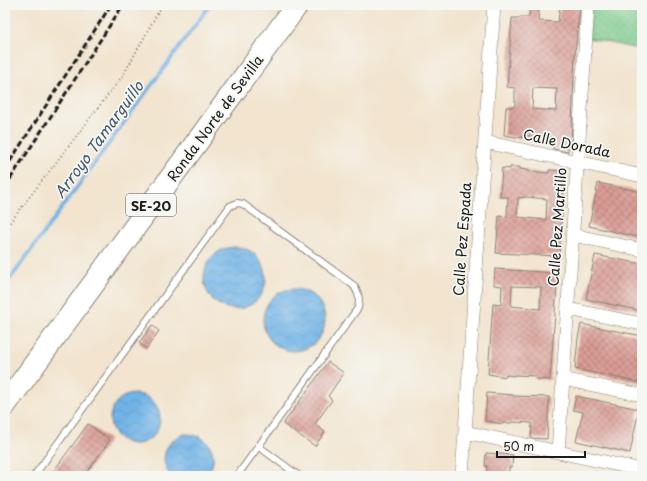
<svg xmlns="http://www.w3.org/2000/svg" width="647" height="481" font-family="'Playpen Sans',sans-serif">
	<defs>
		<pattern id="grass-dots" width="8" height="8" patternUnits="userSpaceOnUse"><rect width="8" height="8" fill="#7bca8b"/><path d="M2 2h.1M6 6h.1" fill="none" stroke="#6aad77" stroke-width="1.8" stroke-linecap="round"/></pattern>
		<pattern id="water-waves" width="16" height="10" patternUnits="userSpaceOnUse"><rect width="16" height="10" fill="#71b3e6"/><path d="M0 5q4-4 8 0t8 0" fill="none" stroke="#6199c5"/></pattern>
		<pattern id="building-cross-hatch" width="8" height="8" patternUnits="userSpaceOnUse"><rect width="8" height="8" fill="#da9d94"/><path d="M0 0l8 8M0 8l8-8" fill="none" stroke="#b07f78"/></pattern>
	</defs>
	<rect width="100%" height="100%" fill="#f6f6f2"/>
	<filter id="ink" filterUnits="userSpaceOnUse"><feTurbulence type="fractalNoise" baseFrequency=".025" numOctaves="2"/><feDisplacementMap in="SourceGraphic" scale="8" xChannelSelector="R" yChannelSelector="G"/><feConvolveMatrix kernelMatrix="1 2 1 2 8 2 1 2 1" color-interpolation-filters="sRGB"/></filter>
	<filter id="wash" filterUnits="userSpaceOnUse"><feTurbulence type="fractalNoise" baseFrequency=".012" numOctaves="4" result="noise"/><feDisplacementMap in="SourceGraphic" scale="16" xChannelSelector="R" yChannelSelector="G"/><feGaussianBlur stdDeviation="0.9" result="paint"/><feColorMatrix in="noise" values="0 0 0 0 0 0 0 0 0 0 0 0 0 0 0 0 0 1.4 0 .05"/><feComposite in="paint" operator="in"/></filter>
	<g filter="url(#wash)">
		<rect width="100%" height="100%" fill="#f2e4ce"/>
		<path fill="url(#grass-dots)" stroke="#4c7354" d="M591 5H642V50L588 38Z"/>
		<path fill="url(#water-waves)" stroke="#466881" d="M204 278a31 31 0 1 1 62 0a31 31 0 1 1-62 0Z
			M263 320a31 31 0 1 1 62 0a31 31 0 1 1-62 0Z
			M110 419a25 25 0 1 1 50 0a25 25 0 1 1-50 0Z
			M185 434C210 434 222 457 206 476H171C157 460 166 439 185 434Z"/>
		<g fill="none" stroke-linecap="round" stroke-linejoin="round">
			<path stroke="#71b3e6" stroke-width="3.5" d="M5 286 210 5"/>
		</g>
		<g id="blocks">
			<path fill="url(#building-cross-hatch)" fill-rule="evenodd" d="M530 5H539L538 21 558 22 560 5H580L575 54 571 146H568V152L553 149V146H551V137L530 136H522V138L504 135 506 107H514L515 105V88L507 87 512 18H520V17H529ZM533 88 557 89 556 111 532 109Z
				M510 167H520V169L528 170V171L549 173V170L565 171 559 256 496 253 499 216 507 217V215L508 197H500L502 168 510 169ZM526 197 547 199 546 220 517 217 518 198Z
				M598 183 642 192V238L589 226Z
				M595 255 642 264V311L586 299Z
				M495 269 558 273 550 380 535 379 536 376 514 375V376L506 375V377L488 374 493 304 501 305 502 286 494 285ZM512 286 541 287 540 309 511 306Z
				M581 324 642 336V383L575 369 578 338Z
				M152 325 159 331 146 349 139 343Z
				M328 362 344 373 328 396 332 400 315 424 325 432 315 446 283 424Z
				M487 393 513 395V396L549 397 547 439 531 438 532 423 511 422V423H503V424L485 421Z
				M576 396 639 409 630 453 576 441 583 412 573 410Z
				M88 424 110 440 84 476H50Z
				M486 453 513 455 512 467H509V476H486L487 466H485Z"/>
		</g>
	</g>
	<g filter="url(#ink)">
		<use href="#blocks" fill-opacity="0" stroke="#878075" stroke-width="1"/>
		<g fill="none" stroke-linecap="round" stroke-linejoin="round">
			<g stroke="#878075" stroke-width="8">
				<path id="lane" d="M258 446 299 476
					M34 476 230 206 237 203 243 204 353 285C359 293 360 298 358 308L237 476"/>
			</g>
			<g stroke="#878075" stroke-width="14">
				<path id="street" d="M485 142 642 176
					M573 235 642 250
					M568 309 642 324
					M563 379 642 395
					M465 432 642 470
					M558 452 588 5
					M462 476 494 5"/>
			</g>
			<g stroke="#878075" stroke-width="24">
				<path id="highway" d="M5 405 297 5"/>
			</g>
			<path stroke="#878075" stroke-width="2" stroke-dasharray="1 3" stroke-linecap="butt" d="M5 229 124 74 162 5"/>
			<use href="#lane" stroke="#fff" stroke-width="6"/>
			<use href="#street" stroke="#fff" stroke-width="13"/>
			<use href="#highway" stroke="#fff" stroke-width="22"/>
			<path stroke="#1c1c1c" stroke-width="3" stroke-dasharray="6 3" stroke-linecap="butt" d="M5 169 111 5
				M5 187 123 5"/>
		</g>
	</g>
	<g text-anchor="middle" dominant-baseline="central" stroke-width="3.5" stroke-linejoin="round" paint-order="stroke">
		<rect fill="#f6f6f2" stroke="#5d5d5c" stroke-width="1" x="126" y="194" width="50" height="22" rx="3"/>
		<g font-size="13" font-weight="bold" fill="#1c1c1c">
			<text x="151" y="205">SE-20</text>
		</g>
		<g font-size="14" fill="#1c1c1c" stroke="#f6f6f2">
			<text transform="translate(215 118) rotate(-54)">Ronda Norte de Sevilla</text>
			<text transform="translate(567 143) rotate(12)">Calle Dorada</text>
			<text transform="translate(557 227) rotate(-86)">Calle Pez Martillo</text>
			<text transform="translate(462 239) rotate(-86)">Calle Pez Espada</text>
		</g>
		<g font-size="15" font-style="italic" fill="#3e586d" stroke="#f6f6f2">
			<text transform="translate(98 139) rotate(-54)">Arroyo Tamarguillo</text>
		</g>
	</g>
	<rect width="647" height="481" fill="none" stroke="#f6f6f2" stroke-width="20"/>
	<path d="M497 451v6h88v-6" fill="none" stroke="#1c1c1c" stroke-width="2"/>
	<text x="503" y="451" font-size="12" fill="#1c1c1c" stroke="#f6f6f2" stroke-width="3" paint-order="stroke">50 m</text>
</svg>
